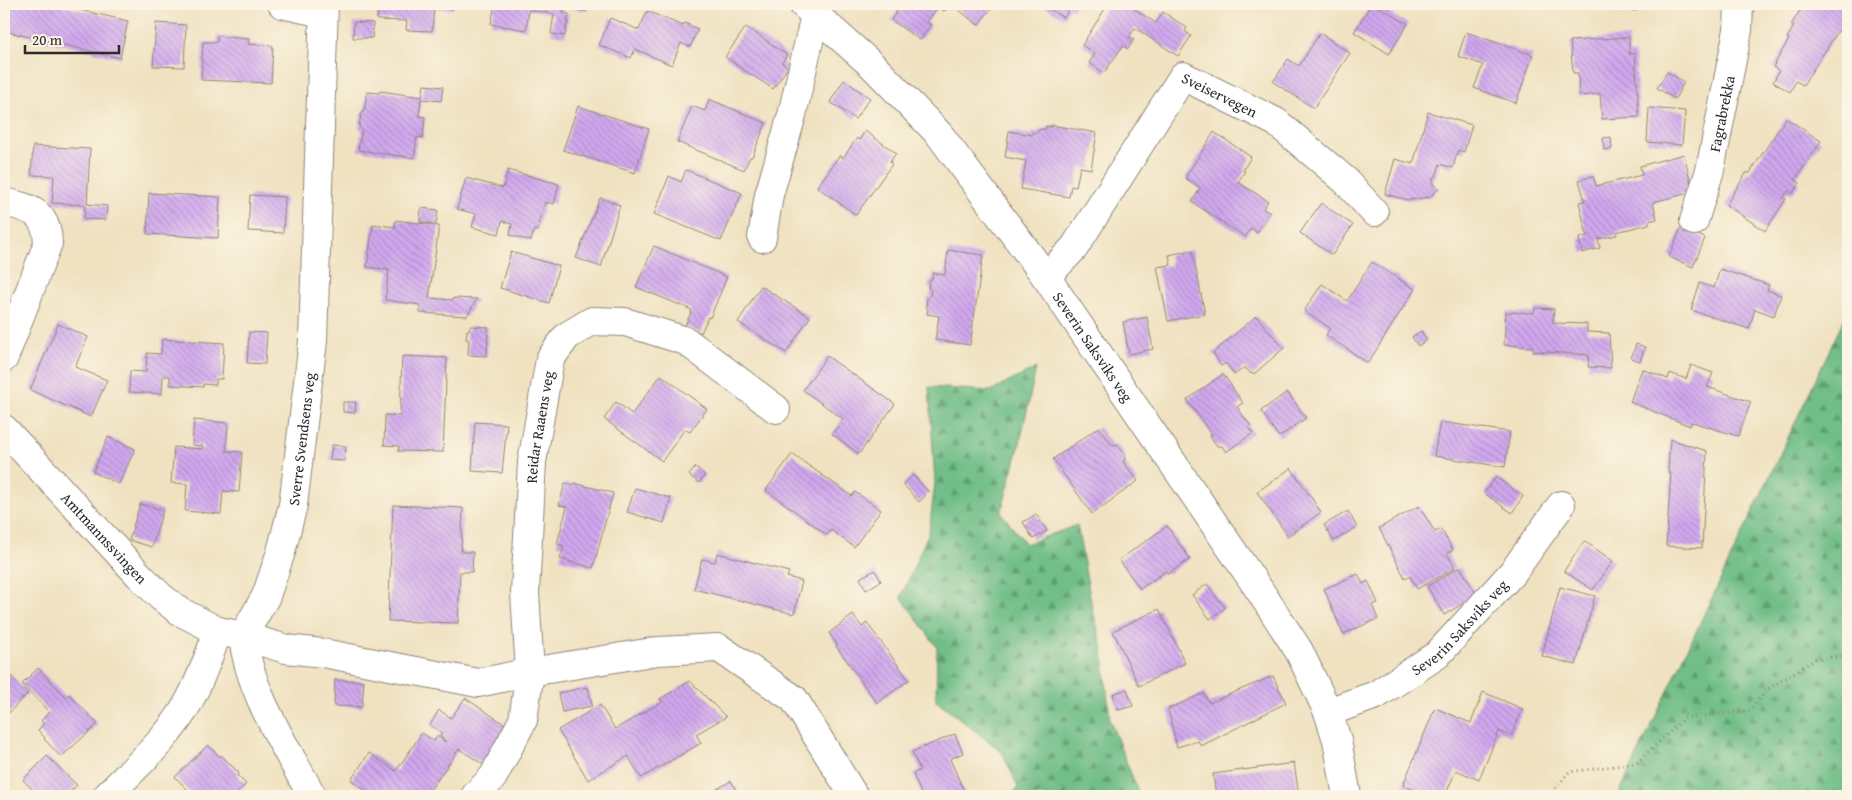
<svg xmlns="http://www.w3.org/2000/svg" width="1852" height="800" font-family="'Gentium Book Plus',serif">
	<defs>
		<pattern id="forest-firs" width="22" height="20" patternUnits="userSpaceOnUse" patternTransform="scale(1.25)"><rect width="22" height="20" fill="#71be88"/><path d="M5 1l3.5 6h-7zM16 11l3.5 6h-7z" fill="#5d9b6f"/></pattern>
		<pattern id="building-back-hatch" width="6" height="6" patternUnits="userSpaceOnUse" patternTransform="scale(1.25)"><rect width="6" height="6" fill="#d1a8ef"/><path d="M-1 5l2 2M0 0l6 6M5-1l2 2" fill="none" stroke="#aa89c2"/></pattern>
	</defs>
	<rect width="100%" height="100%" fill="#fcf5e5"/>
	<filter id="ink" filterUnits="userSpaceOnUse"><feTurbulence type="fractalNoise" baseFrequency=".02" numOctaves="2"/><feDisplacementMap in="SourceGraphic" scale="10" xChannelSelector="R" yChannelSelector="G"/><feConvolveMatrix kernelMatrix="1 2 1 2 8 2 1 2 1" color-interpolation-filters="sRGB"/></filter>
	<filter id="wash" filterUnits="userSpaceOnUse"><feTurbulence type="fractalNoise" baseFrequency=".0096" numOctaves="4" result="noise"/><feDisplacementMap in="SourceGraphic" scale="20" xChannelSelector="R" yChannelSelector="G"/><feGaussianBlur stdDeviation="1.12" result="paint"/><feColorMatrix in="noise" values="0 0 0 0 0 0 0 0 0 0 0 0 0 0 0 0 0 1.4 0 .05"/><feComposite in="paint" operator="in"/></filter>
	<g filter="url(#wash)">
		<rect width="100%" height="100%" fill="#f0e2c1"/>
		<path fill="url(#forest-firs)" stroke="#4e745a" d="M1848 311V796H1618Z
			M1036 368 1020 443 1001 513 1026 544 1077 525 1091 602 1103 650 1110 721 1140 796H1012L1018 787 1002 752 936 700 937 647 901 597 929 532 935 483 929 387 991 391Z"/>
		<g id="blocks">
			<path fill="url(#building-back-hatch)" d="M4 4H54L128 21 120 58 4 31Z
				M378 4H454L453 9 434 8 432 31 406 30 407 21 377 20Z
				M495 4H588L587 11 564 7 563 13 569 14 565 36 551 34 554 14 529 10 526 30 491 24Z
				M902 4H950L944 11 938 7 927 22 931 25 920 40 891 20Z
				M957 4H983L991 9 978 25 955 7Z
				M1041 4H1077L1073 9 1070 7 1064 18Z
				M1108 4H1138L1134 9 1156 23 1163 12 1187 28 1185 31 1191 36 1178 56 1135 28 1129 37 1134 39 1128 49 1123 46 1104 73 1089 63 1095 54 1082 45Z
				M1371 4H1374L1408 24 1389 54 1354 32Z
				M1601 4H1637L1636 11Z
				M1804 4H1848V16L1803 85 1796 81 1790 92 1773 82 1779 71 1773 67 1789 39 1787 38 1794 26 1791 25Z
				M647 11 683 26 684 23 698 29 690 47 681 43 672 65 635 49 631 58 599 45 610 18 639 30Z
				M354 22 373 23 372 38H353Z
				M156 23 186 25 184 67 153 66Z
				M746 27 787 55 782 63 788 67 773 89 725 57Z
				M1466 32 1533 55 1516 103 1474 88 1483 65 1458 56Z
				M1320 33 1350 53 1314 108 1273 82 1288 59 1299 66Z
				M217 36 249 39 248 44 273 46 271 83 201 80 203 42H217Z
				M1629 37V54L1635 53 1639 117 1602 119 1600 94 1579 96 1578 73H1573L1570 41Z
				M1667 72 1684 82 1675 99 1657 88Z
				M844 80 870 98 855 119 830 102Z
				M424 85 443 87 441 101 421 99 419 116 425 117 423 138 417 137 414 158 358 150 362 130 359 127 361 114 364 111 367 92 379 93 380 91 422 97Z
				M709 99 766 123 752 157H750L744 170 677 142 692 106 705 111Z
				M578 106 649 129 635 173 563 150Z
				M1649 108 1685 111 1682 145 1647 142Z
				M1428 112 1472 125 1464 152 1458 150 1453 168 1440 164 1436 177H1433V185L1439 188 1430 197 1408 200 1385 194 1395 159 1413 164Z
				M1786 118 1821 141 1795 180 1800 183 1792 194 1788 191 1783 198 1786 199 1765 231 1726 205 1747 172 1749 174Z
				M1051 125 1097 133 1091 169 1080 167 1076 187 1071 186 1069 197 1021 189 1026 161 1005 157 1009 131 1032 135 1033 132 1037 133 1040 129H1046V126L1051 127Z
				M865 131 896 153 890 162 892 164 856 215 817 187 840 155 843 158 857 138 859 140Z
				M1214 132 1251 157 1243 170 1245 171 1238 182 1268 201 1263 209 1270 213 1257 233 1251 228 1245 237 1192 202 1200 188 1185 178Z
				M1611 137 1612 149 1604 150 1603 138Z
				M33 146 90 149 87 204 107 206 106 220 84 219 85 205 52 203 54 176 31 175Z
				M1684 154 1693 192 1653 202 1657 219 1649 221V224L1616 232 1617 235 1598 239 1600 248 1582 253 1579 238 1587 236 1579 202 1585 201 1579 180 1593 176 1596 186 1642 175 1640 166Z
				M508 170 559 184 554 204 545 202 537 231 534 230 531 241 510 235 512 224 502 221 499 234 472 227 476 214 457 209 466 178 503 188Z
				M686 170 742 193 721 241 654 214 669 176 681 182Z
				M149 193 220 197 218 238 147 234Z
				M250 195 285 197 283 233 248 231Z
				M600 198 620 205 601 267 576 258Z
				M1321 203 1353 225 1332 255 1300 233Z
				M421 208 438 210 436 224 420 222Z
				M396 220 439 226 429 298 453 300V298L477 299 467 316 420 313V305L385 300 389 270 367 267 373 224 395 227Z
				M1681 228 1705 238 1693 267 1669 257Z
				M654 246 727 277 710 318 708 317 701 333 685 326 692 310 636 287Z
				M948 250 983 255 970 345 935 340 939 316 927 314 928 309 926 307 927 298 930 296 931 290 928 288 929 281 932 279 933 273 945 275Z
				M1192 250 1205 314 1168 321 1157 267 1171 265 1169 255Z
				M511 252 559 266 549 303 500 288Z
				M1372 262 1415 289 1368 363 1326 335 1330 328 1304 311 1322 284 1347 301Z
				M1720 269 1769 285 1767 290 1781 295 1774 316 1755 309 1749 329 1691 310 1700 283 1714 288Z
				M761 286 810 317 786 353 738 322Z
				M1535 308 1554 309 1553 323 1587 324V332L1609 333 1611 368 1588 367 1589 355 1533 351V347L1504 345 1506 312 1534 313Z
				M1256 316 1284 348 1254 374 1253 373 1251 374 1245 367 1234 375 1226 363 1221 366 1213 353Z
				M1147 317 1153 349 1129 354 1123 322Z
				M58 324 88 337 75 367 107 380 91 417 30 390Z
				M470 326 488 327 487 356 468 355 469 340 466 339 467 330H469Z
				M1421 331 1427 340 1418 346 1412 337Z
				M249 332 267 333 265 364 247 363Z
				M162 339 224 343 222 379H216V385L203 384V387L170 385V376H163L162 394 129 392 130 371 146 372 147 353 161 354Z
				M1636 344 1645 347 1640 361 1631 358Z
				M402 356 447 358 443 452 398 451 399 446 384 445 385 415 400 416Z
				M827 356 895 404 859 454 832 434 843 419 803 390Z
				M1691 365 1713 373 1707 387 1751 402 1738 436 1692 422 1690 426 1630 402 1642 369 1668 379 1670 373 1686 379Z
				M1223 374 1243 403 1237 407 1250 425 1249 427 1253 433 1226 452 1222 446H1217L1210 436 1212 435 1187 400Z
				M661 375 707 409 690 432 685 429 662 461 604 419 616 402 632 414Z
				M1287 392 1306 418 1279 437 1261 411Z
				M343 402H356L355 413 343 412Z
				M194 420 228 423 226 451 242 452 239 492 223 491 221 514 185 511 187 484 171 483 174 447 203 449V446L192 445Z
				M475 422 507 424 502 473 472 471Z
				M1440 422 1510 432 1505 467 1434 456Z
				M1099 427 1112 445 1114 444 1118 445 1125 455V460L1123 461 1138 481 1092 514 1053 459Z
				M108 437 135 449 119 484 93 472Z
				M1670 439 1707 451 1702 548 1666 546 1671 473H1668Z
				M332 445 346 446 345 461 330 460Z
				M792 454 852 496 855 492 881 510 854 547 831 530 827 535 766 490Z
				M696 467 705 475 699 483 689 475Z
				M1291 468 1321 512 1288 536 1257 492Z
				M913 475 929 492 919 502 903 484Z
				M1496 477 1523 496 1512 513 1484 493Z
				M565 483 573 485 574 483 613 493 593 568 560 559 564 546 557 544 567 507 559 505Z
				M635 488 671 498 664 523 627 512Z
				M140 504 163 510 152 547 129 540Z
				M393 505 463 508 461 552H473L472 572H460L458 623 388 621Z
				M1419 506 1435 532 1441 529 1453 550 1447 553 1455 568 1417 589 1410 576 1405 578 1379 528Z
				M1348 511 1357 527 1334 541 1324 525Z
				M1036 514 1047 531 1033 539 1023 522Z
				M1167 526 1190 559 1168 574 1166 571 1140 589 1119 560Z
				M1584 541 1613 561 1593 590 1564 571Z
				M717 553 789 572 787 577 802 581 794 614 694 589 702 559 715 562Z
				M1460 567 1477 595 1444 615 1427 586Z
				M875 570 881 581 866 590 860 578Z
				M1358 574 1363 584 1368 581 1378 603 1372 605 1378 619 1343 634 1324 589Z
				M1207 584 1225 608 1210 619 1192 595Z
				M1560 587 1595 596 1576 665 1542 656Z
				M1159 609 1185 663 1139 686 1113 631Z
				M853 615 862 627 867 623 909 680 877 703 836 646 837 644 829 633Z
				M38 668 66 697 69 694 98 724 61 757 44 739 45 738 38 730 44 724 41 721 49 712 22 684Z
				M4 669 28 693 4 718Z
				M1273 676 1286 703 1201 746 1198 741 1177 747 1168 709 1204 693 1209 703Z
				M335 680 364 681 362 707 334 706Z
				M690 681 726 717 696 734 701 743 641 778 628 756 588 780 558 730 600 705 615 729 662 702 660 699Z
				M588 687 592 706 562 712 558 693Z
				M1127 689 1133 706 1118 710 1113 694Z
				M1483 692 1523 709 1511 736 1499 731 1479 780 1456 770 1445 796H1429L1403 785 1435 708 1471 723Z
				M465 698 509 727 484 765 459 749 426 796H374L351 780 369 753 396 771 422 733 434 741 437 736 447 743 440 736 442 733 430 725 439 710 451 718Z
				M955 734 963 753 950 759 966 796H938L937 793 922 796 913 774 920 770 912 752Z
				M208 745 220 757 221 755 239 773 237 775 246 784 234 796H194L175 777Z
				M47 756 77 785 66 796H39L23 780Z
				M1294 763 1299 796H1216L1213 774Z
				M731 781 740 796H705Z"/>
		</g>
	</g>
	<g filter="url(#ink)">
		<use href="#blocks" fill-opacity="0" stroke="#8e8676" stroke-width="1"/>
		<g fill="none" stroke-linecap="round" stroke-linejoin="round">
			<g stroke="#8e8676" stroke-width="30">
				<g id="minor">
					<path d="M282 4 323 13"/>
					<path id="s1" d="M803 4 873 66 939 134 1046 277 1260 591 1299 651 1328 712 1337 740 1347 796"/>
					<path d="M4 202C30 208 47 212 48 243L4 358"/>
					<path id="s2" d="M1694 221 1710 170 1738 30 1739 4"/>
					<path d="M762 238 769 195 792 115 815 15"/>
					<path id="s3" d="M1046 277 1074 248 1183 76 1276 122 1346 181 1374 212"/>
					<path id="s4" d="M4 429 140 576 161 597 181 612 218 631"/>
					<path id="s5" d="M1328 712 1376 695 1437 655 1513 572 1561 505"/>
					<path id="s6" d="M107 796C134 768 170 737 188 703 201 680 209 655 218 631L243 636 266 596 281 552 293 505 313 341 324 4"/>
					<path d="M312 796C286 747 249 692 243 636L286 649 323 653 478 683 530 672 658 651 719 648 794 699 854 796"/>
					<path id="s7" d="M475 796 493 777 523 720 530 672 525 593 532 462 550 359 567 336 592 321 625 322 686 341 776 409"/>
				</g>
			</g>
			<path stroke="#8e8676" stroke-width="3" stroke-dasharray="1 4" stroke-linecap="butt" d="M1549 796 1569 772 1637 763 1684 718 1749 711 1768 689 1816 659 1848 655"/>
			<use href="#minor" stroke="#fff" stroke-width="28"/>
		</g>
	</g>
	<g text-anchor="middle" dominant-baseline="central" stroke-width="4.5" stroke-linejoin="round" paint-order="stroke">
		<g font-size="15" fill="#2b2b2b" stroke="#fcf5e5">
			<text stroke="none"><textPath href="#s3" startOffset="285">Sveiservegen</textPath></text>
			<text stroke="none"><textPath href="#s2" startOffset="111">Fagrabrekka</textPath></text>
			<text stroke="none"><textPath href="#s1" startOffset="451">Severin Saksviks veg</textPath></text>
			<text stroke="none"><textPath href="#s7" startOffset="385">Reidar Raaens veg</textPath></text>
			<text stroke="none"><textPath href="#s6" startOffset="435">Sverre Svendsens veg</textPath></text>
			<text stroke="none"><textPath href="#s4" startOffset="148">Amtmannssvingen</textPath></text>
			<text stroke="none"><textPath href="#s5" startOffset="159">Severin Saksviks veg</textPath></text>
		</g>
	</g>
	<rect width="1852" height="800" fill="none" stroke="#fcf5e5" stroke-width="20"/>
	<path d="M25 45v8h94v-8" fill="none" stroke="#2b2b2b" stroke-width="2.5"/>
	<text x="32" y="45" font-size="15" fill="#2b2b2b" stroke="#fcf5e5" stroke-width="4" paint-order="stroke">20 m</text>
</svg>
